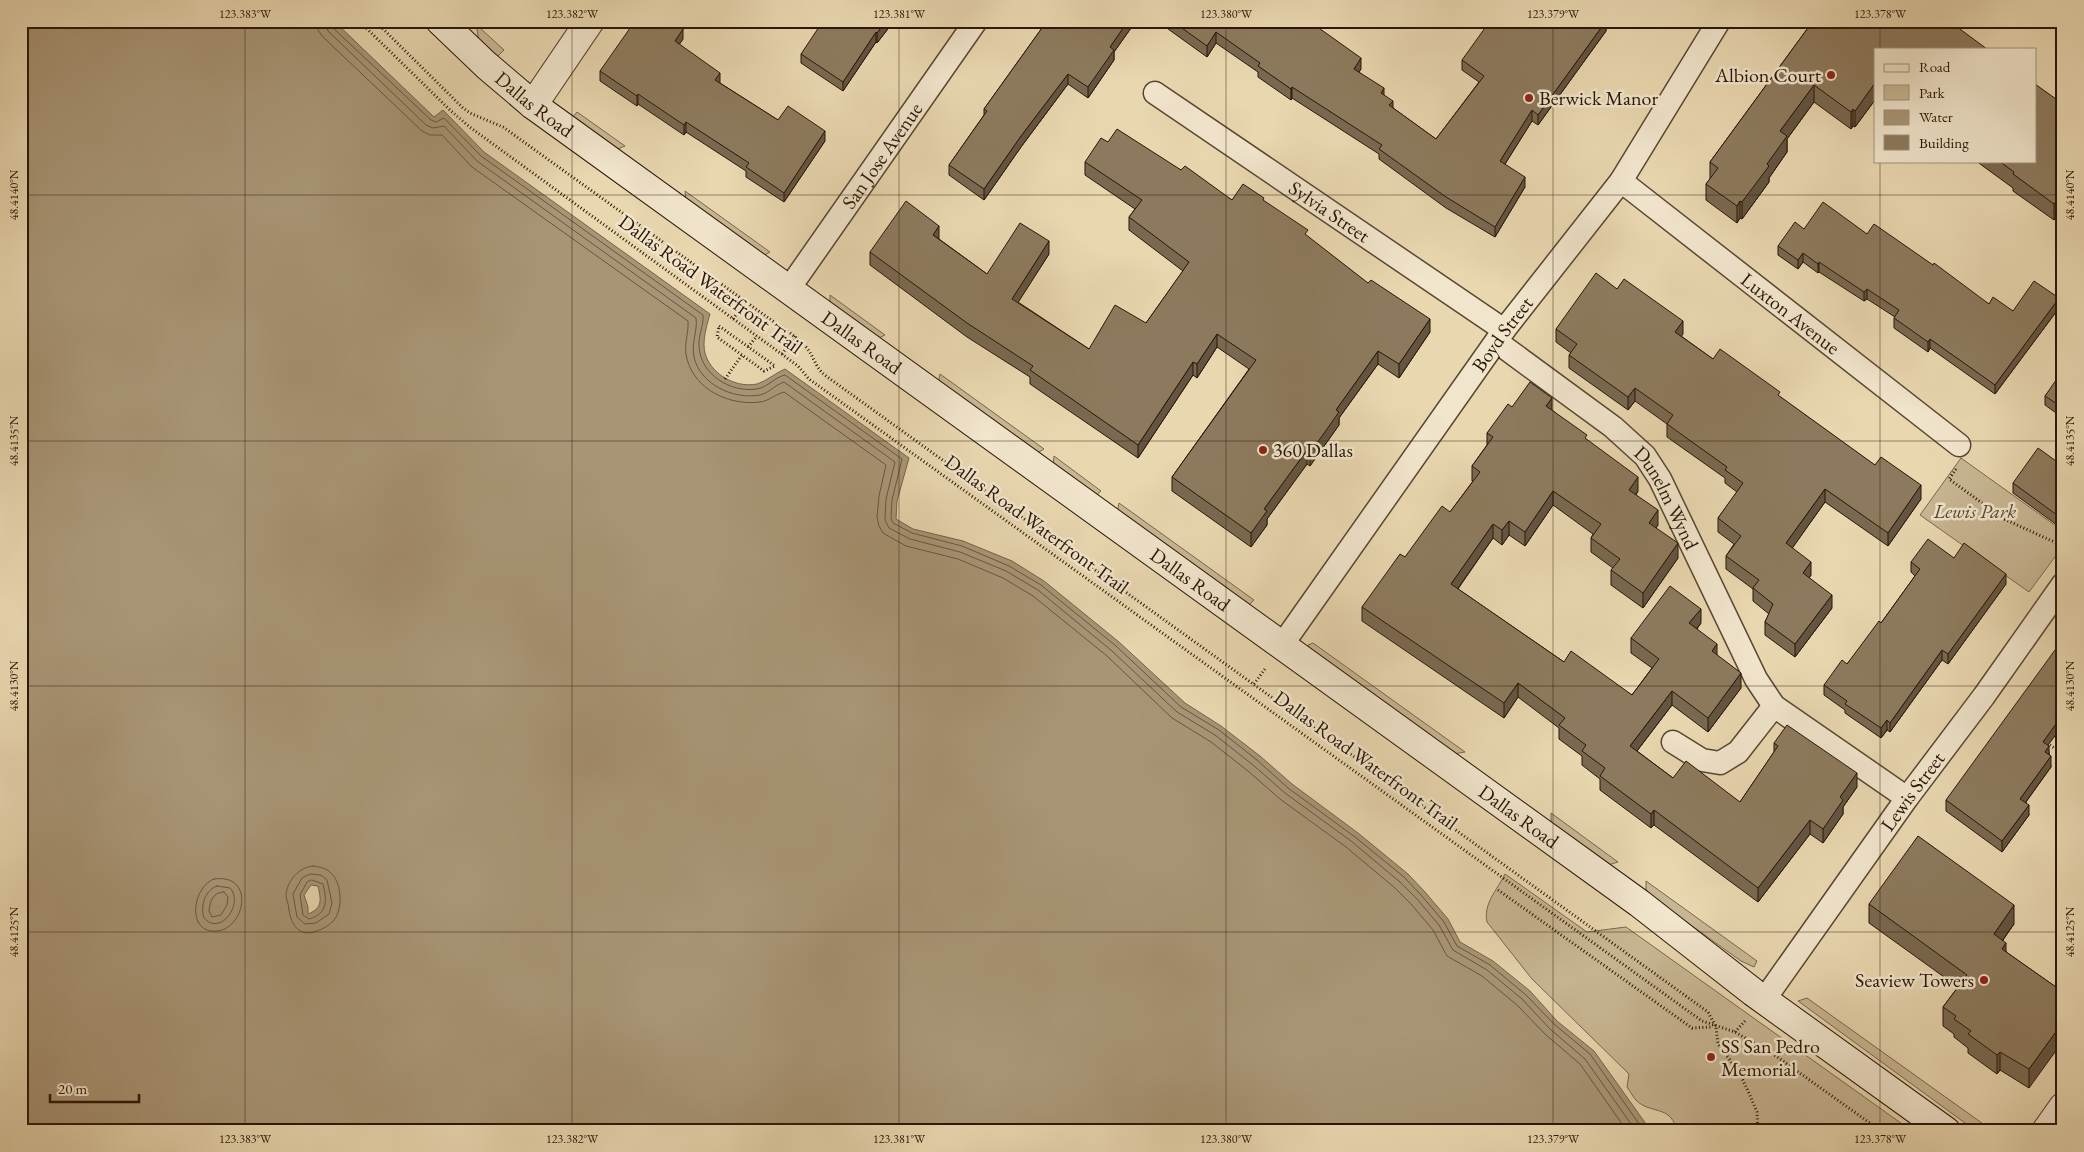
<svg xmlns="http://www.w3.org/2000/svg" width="2084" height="1152" font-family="'EB Garamond',serif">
	<rect width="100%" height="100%" fill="#e9d7b0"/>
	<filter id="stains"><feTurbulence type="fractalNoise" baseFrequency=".004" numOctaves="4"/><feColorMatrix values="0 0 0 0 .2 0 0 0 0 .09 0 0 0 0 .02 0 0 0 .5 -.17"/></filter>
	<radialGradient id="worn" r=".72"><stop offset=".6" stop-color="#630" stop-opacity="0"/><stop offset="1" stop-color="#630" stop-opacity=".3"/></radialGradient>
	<path fill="#c8b693" stroke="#78664c" d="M480 28 504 50 496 58 479 42 477 29Z
		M577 112 625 146 615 150 572 118Z
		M685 191 770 252 761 257 686 201Z
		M830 295 885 335 877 339 830 305Z
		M940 374 1044 449 1036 454 938 384Z
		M1054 456 1101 491 1094 497 1053 467Z
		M1961 458 2063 531V546L2029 592 1920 515Z
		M1119 503 1254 600 1247 607 1117 513Z
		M1313 643 1465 752 1453 754 1312 653 1308 645Z
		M1551 813 1618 862 1608 865 1551 824Z
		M1505 874 1587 932 1626 927 1912 1131H1668L1676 1128C1670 1105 1649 1114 1636 1100 1633 1097 1630 1091 1627 1087L1629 1074 1532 979 1487 922C1483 904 1497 890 1505 874Z
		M1646 881 1757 961 1754 967 1741 961 1646 893Z
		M1807 998 1993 1131H1976L1798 1001Z"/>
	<path fill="#a89576" stroke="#756249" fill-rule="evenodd" d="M21 21H334L434 117 443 110 484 152 710 314C707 324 704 335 704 345 704 370 733 389 757 384 767 381 775 373 785 369L909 458 897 501 896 519 913 529 963 541 1012 561 1044 581 1119 642 1185 703 1221 726 1260 756 1292 784 1358 833 1408 874 1425 892 1448 919 1460 942 1493 961 1530 991 1557 1021 1594 1051 1651 1131H21ZM311 885 318 886C321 900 323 908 308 914V907L304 895Z"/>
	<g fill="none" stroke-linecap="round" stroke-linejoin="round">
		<path stroke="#68563e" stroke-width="1" d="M317 21 318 30 323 37 422 131 430 135H442L472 167 688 321C689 333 683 346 687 359 695 390 730 406 760 402 769 401 776 394 784 392L886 465 879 496 877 517 879 526 883 533 906 546 958 559 1003 578 1033 596 1107 656 1172 718 1211 742 1248 771 1280 799 1346 847 1395 888 1411 904 1433 930 1447 956 1482 976 1517 1005 1545 1034 1580 1064 1627 1131
			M324 21 328 31 426 125 433 128 444 126 477 161 696 318C698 330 691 343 694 357 700 384 733 400 760 395 769 393 775 385 784 382L895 462 886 499 885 520 889 528 910 539 960 552 1006 571 1038 590 1112 651 1177 712 1215 735 1253 765 1285 793 1351 841 1400 882 1417 899 1439 925 1453 950 1487 970 1522 999 1550 1029 1585 1059 1636 1131
			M331 21 332 27 431 120 436 122 444 118 481 156 703 315C704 325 698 336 699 346 700 374 730 393 757 389 768 387 775 377 785 375L902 459 892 500 891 519 893 523 912 533 962 546 1009 566 1041 585 1116 646 1181 707 1219 730 1257 760 1288 788 1355 837 1404 877 1421 895 1444 922 1457 946 1490 965 1526 995 1554 1024 1590 1054 1644 1131
			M313 866C320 867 326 868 331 873 342 883 343 909 334 920 330 925 323 929 317 931 300 938 291 925 289 910 289 904 286 900 286 895 287 881 299 867 313 866Z
			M311 874 321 875 327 880 332 903 329 914 316 923 305 924 297 917 293 894 302 878Z
			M214 879C256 873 245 929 217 931 186 934 192 887 214 879Z
			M312 880 323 884C327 900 328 914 309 919L303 915 300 895 307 882Z
			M217 886 230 888C244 903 221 937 204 918 200 906 205 890 217 886Z
			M224 892 228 897 227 905 221 915 212 917 209 911C210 901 213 892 224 892Z"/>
		<g stroke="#594630" stroke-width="25">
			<g id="minor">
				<path id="s1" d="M1155 93 1504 330"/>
				<path id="s2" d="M1621 181 1959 445"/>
				<path id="s3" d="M788 290 976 21"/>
				<path id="s4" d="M1497 342 1613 427 1645 456 1660 479 1756 679 1774 706 1907 798"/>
				<path id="s5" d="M1282 645 1504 330 1621 181 1719 21"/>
				<path d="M1673 742 1702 760 1720 763 1738 752 1774 706"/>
				<path id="s6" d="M1764 1000 1907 798 1984 696 2063 584"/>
			</g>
		</g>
		<g stroke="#594630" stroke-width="30">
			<path id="tertiary" d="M533 105 590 21
				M2046 1131 2063 1107"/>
		</g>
		<g stroke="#291606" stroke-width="30">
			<g id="secondary">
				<path id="s7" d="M440 21 486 65 533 105 1639 903 1753 992 1946 1131"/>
			</g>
		</g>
		<path stroke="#291606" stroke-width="3" stroke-dasharray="1 2.5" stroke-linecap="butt" d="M359 21 451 111 471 128 798 366 809 379 1702 1021 1735 1032 1773 1054 1881 1131
			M375 21 463 108 472 114 503 127 767 317C780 326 795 335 806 347 814 356 815 368 826 376L1708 1012 1716 1027 1718 1044 1739 1072 1748 1091 1757 1112 1758 1131
			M733 319 746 301
			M719 326 775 366 764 371 717 337Z
			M748 347 757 336
			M782 354 795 336
			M725 379 742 355
			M1956 469 1949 479 2004 519 2063 546
			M1254 684 1265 669
			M2047 743 2063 754
			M1498 890 1692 1028 1713 1027
			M1735 1032 1745 1021"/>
		<use href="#minor" stroke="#f1e5cc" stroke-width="22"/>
		<use href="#tertiary" stroke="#f1e5cc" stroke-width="28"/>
		<use href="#secondary" stroke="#f1e5cc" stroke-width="28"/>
	</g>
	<path fill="#796951" stroke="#291606" d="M894 21 877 43 876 42 843 91 801 63V54Z
		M1047 21H1136L1114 52V60L1088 98 1068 84 1021 147 984 200 949 175V165L984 115V109Z
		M1157 21H1309L1361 69 1359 72 1384 95 1393 108 1436 139 1479 82 1462 70V60L1606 21V31L1538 125 1532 121 1505 164 1525 187 1495 237 1446 208 1379 159V154L1292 98 1291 100 1258 77V72L1216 43 1207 57Z
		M1813 21 1875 49V100L1855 127 1853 126 1851 129 1814 102 1787 139V152L1769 178V182L1742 219 1740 218 1737 223 1706 200V184L1710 179V162Z
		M683 39 679 44 720 83 778 120 825 141 784 202 746 177V171L686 132 684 135 638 104 637 106 600 81V71Z
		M2063 104V209L2054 220 2013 191V188L1976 161H2035Z
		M1108 142 1181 170 1232 200 1264 201 1308 237 1430 332 1399 378 1378 364 1339 418V425L1310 466 1307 464 1267 519V525L1251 547 1172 491V477L1249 369 1217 347 1197 378 1193 375 1138 458 1030 384V377L967 337 870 265V252L939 239 987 274 1049 254 1018 302 1089 349 1146 323 1183 271 1129 230V217L1135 209 1085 175V162Z
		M1804 229 1867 234 1989 304 2013 311 2059 308 1995 394 1930 348 1928 352 1894 328V318L1895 317 1867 299 1864 301 1819 272 1818 273 1803 262 1798 269 1778 255V246Z
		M1556 329 1683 334 1681 336 1713 359 1780 397 1921 499 1888 546 1825 502 1792 548 1811 575 1809 578 1832 608 1795 657 1765 635V622L1769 614 1753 601V589L1726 569V556L1734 544 1718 532V518L1737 492 1725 483V478L1667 437V424L1635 401 1628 410 1569 368V355L1571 353 1556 342Z
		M2063 374V418L2045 405V396Z
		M1512 407 1552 410 1587 440 1638 491 1636 495 1658 525 1656 528 1678 558 1643 608 1611 585V570L1613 568 1591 552V538L1593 534 1553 505 1525 546 1509 535 1502 545 1493 538 1458 589 1564 662 1632 695 1652 668 1631 653V638L1701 623 1697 629 1741 688 1708 732 1672 705 1637 751 1673 778 1740 802 1774 752V743L1857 787 1843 807V814L1823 843 1810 834 1758 902 1654 825 1651 828 1600 790V779L1582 765V756L1559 739V728L1518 697 1504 718 1362 621V607L1405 557 1450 512 1473 481H1472V466L1487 445V433Z
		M2063 466V517L2057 525 2013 493V483Z
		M1954 558 2006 584 1948 664 1942 660 1890 732 1887 730 1881 738 1845 713V710L1824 695V685L1847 664 1881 623 1915 576 1911 572V562Z
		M2048 745 2051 767 2026 802 2029 815 2002 852 1946 811V800Z
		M1869 904 2014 924 2003 940 2006 952 2063 992 2029 1088 2000 1070 1997 1074 1968 1053V1048L1954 1037V1034L1943 1026V1007L1958 987 1869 923Z"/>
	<path fill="#635542" stroke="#291606" d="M886 21H894L877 43V33Z
		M1128 21H1136L1114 52V60L1088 98V87L1110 47Z
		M1606 21V31L1538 125V115Z
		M683 29V39L675 51V41Z
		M876 32V42L843 91V82Z
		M1216 32V43L1207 57V46Z
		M1361 58V69L1354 79V69Z
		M720 73V83L715 90V80Z
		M1068 74V84L1021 147 984 200V189L1021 136Z
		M1875 83V100L1855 127V111Z
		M1814 85V102L1787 139V152L1769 178V182L1742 219V202L1780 131Z
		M1292 87V98L1291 100V89Z
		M1384 88V99L1381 93Z
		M638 94V104L637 106V96Z
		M1393 101V111L1389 105Z
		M1853 109V126L1851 129V112Z
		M1532 110V121L1500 172V161Z
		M686 122V132L684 135V125Z
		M825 131V141L784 202V193Z
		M1525 177V187L1495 237V227Z
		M2063 192V209L2054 220V204Z
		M1740 201V218L1737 223V206Z
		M939 226V239L933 235Z
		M1049 241V254L1012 312V299Z
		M1803 253V262L1798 269V260Z
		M1819 262V272L1818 273V264Z
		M1867 289V299L1864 301V292Z
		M2059 298V308L1995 394V385Z
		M1430 319V332L1399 378V364Z
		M1683 321V334L1675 345V332Z
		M1217 334V347L1197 378V364Z
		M1930 339V348L1928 352V342Z
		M1378 351V364L1339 418V425L1310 466V453L1336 410Z
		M1193 362V375L1138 458V445Z
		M1635 388V401L1628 410V397Z
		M1552 398V412L1546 406Z
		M1307 450V464L1267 519V525L1251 547V533L1264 509Z
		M1638 477V491L1629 504V490Z
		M1921 485V499L1888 546V533Z
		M1825 489V502L1786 557V543Z
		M1553 491V505L1525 546V532Z
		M2063 507V517L2057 525V515Z
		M1658 510V525L1649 537V523Z
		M1509 521V535L1502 545V530Z
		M1493 524V538L1451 598V584Z
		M1678 543V558L1643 608V593Z
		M1811 562V575L1803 587V573Z
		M2006 574V584L1948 664V654Z
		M1832 595V608L1795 657V644Z
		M1701 609V623L1689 638V623Z
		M1717 644V659L1712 651Z
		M1942 650V660L1890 732V723Z
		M1741 673V688L1708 732V718Z
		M1518 683V697L1504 718V703Z
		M1672 691V705L1630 760V746Z
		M2063 714V725L2043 752V742Z
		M1887 720V730L1881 738V728Z
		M2049 746V757L2045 752Z
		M2051 756V767L2020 810V799Z
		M1857 773V787L1843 807V814L1823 843V829L1840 797Z
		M2029 805V815L2002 852V841Z
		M1654 810V825L1651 828V814Z
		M1810 820V834L1758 902V888Z
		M2014 905V924L1994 952V934Z
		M2006 943V961L2002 949Z
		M2063 1022V1041L2029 1088V1069Z
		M2000 1052V1070L1997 1074V1055Z"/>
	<path fill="#8d7a5e" stroke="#291606" d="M635 21H672L683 29 675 41 720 73 715 80 778 120 788 106 825 131 784 193 746 167 749 163 686 122 684 125 638 94 637 96 600 71Z
		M823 21H886L877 33 876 32 843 82 801 54Z
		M1047 21H1128L1110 47 1114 50 1088 87 1068 74 1021 136 984 189 949 165 987 111 984 109Z
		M1172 21H1309L1361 58 1354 69 1384 88 1381 93 1393 101 1389 105 1436 139 1484 76 1462 60 1490 21H1606L1538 115 1532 110 1500 161 1525 177 1495 227 1446 197 1379 149 1382 145 1292 87 1291 89 1258 66 1260 63 1216 32 1207 46Z
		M1813 21H1949L1987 49H1875V83L1855 111 1853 109 1851 112 1814 85 1780 131 1787 136 1767 164 1769 166 1742 202 1740 201 1737 206 1706 184 1718 168 1710 162Z
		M2035 84 2063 104V192L2054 204 2013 174 2014 172 1999 161H2035Z
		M1117 129 1181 170 1185 166 1232 200 1243 184 1264 198 1263 200 1308 230 1305 234 1368 283 1371 280 1430 319 1399 364 1378 351 1336 410 1339 412 1310 453 1307 450 1264 509 1267 511 1251 533 1172 477 1256 360 1217 334 1197 364 1193 362 1138 445 1030 370 1033 366 967 323 870 252 906 201 939 226 933 235 987 274 1020 223 1049 241 1012 299 1089 349 1115 305 1146 323 1189 262 1129 217 1142 200 1085 162 1101 138 1108 142Z
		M1823 202 1867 234 1874 224 1933 265 1934 263 1989 304 1993 297 2013 311 2034 281 2059 298 1995 385 1930 339 1928 342 1894 318 1899 310 1867 289 1864 292 1819 262 1818 264 1803 253 1798 260 1778 246 1795 222 1804 229Z
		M1596 273 1617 289 1624 279 1683 321 1675 332 1713 359 1720 349 1780 392 1778 395 1875 465 1881 457 1921 485 1888 533 1825 489 1786 543 1811 562 1803 573 1832 595 1795 644 1765 622 1773 604 1753 588 1759 580 1726 556 1741 536 1718 518 1743 483 1725 470 1727 467 1667 424 1673 415 1635 388 1628 397 1569 355 1577 344 1556 329Z
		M2061 373 2063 374V408L2045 396Z
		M1530 382 1552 398 1546 406 1587 435 1585 438 1638 477 1629 490 1658 510 1649 523 1678 543 1643 593 1611 570 1620 559 1591 538 1601 524 1553 491 1525 532 1509 521 1502 530 1493 524 1451 584 1564 662 1571 651 1632 695 1659 659 1631 638 1670 586 1701 609 1689 623 1717 644 1712 651 1741 673 1708 718 1672 691 1630 746 1673 778 1686 761 1740 802 1778 746 1774 743 1787 725 1857 773 1840 797 1843 800 1823 829 1810 820 1758 888 1654 810 1651 814 1600 776 1605 768 1582 751 1586 745 1559 725 1565 718 1518 683 1504 703 1362 607 1400 554 1405 557 1442 506 1450 512 1480 472 1472 466 1493 437 1487 433 1508 404 1512 407Z
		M2038 448 2063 466V507L2057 515 2013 483Z
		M1928 539 1954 558 1964 543 2006 574 1948 654 1942 650 1890 723 1887 720 1881 728 1845 704 1847 701 1824 685 1842 660 1847 664 1879 621 1881 623 1920 569 1911 562Z
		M2063 639V714L2043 742 2049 746 2045 752 2051 756 2020 799 2029 805 2002 841 1946 800Z
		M1918 836 2014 905 1994 934 2006 943 2002 949 2063 992V1022L2029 1069 2000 1052 1997 1055 1968 1034 1971 1031 1954 1019 1956 1016 1943 1007 1967 975 1869 904Z"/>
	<path fill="none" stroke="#291606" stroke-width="1" stroke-opacity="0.45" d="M245 21V1131M572 21V1131M899 21V1131M1226 21V1131M1553 21V1131M1880 21V49M1880 161V1131M21 195H2063M21 441H2063M21 686H2063M21 932H2063"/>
	<g fill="#8f2418" stroke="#f1e5cc" stroke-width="2">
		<circle cx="1831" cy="75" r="5"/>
		<circle cx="1529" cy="98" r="5"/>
		<circle cx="1263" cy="450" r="5"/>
		<circle cx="1984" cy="980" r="5"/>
		<circle cx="1711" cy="1057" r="5"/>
	</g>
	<g text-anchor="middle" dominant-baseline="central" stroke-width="5" stroke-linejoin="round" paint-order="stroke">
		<g font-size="20" fill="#291606" stroke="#f1e5cc" text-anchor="start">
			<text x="1821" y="75" text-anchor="end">Albion Court</text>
			<text x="1539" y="98">Berwick Manor</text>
			<text x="1273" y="450">360 Dallas</text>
			<text x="1974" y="980" text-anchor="end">Seaview Towers</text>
			<text x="1721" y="1046">SS San Pedro<tspan x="1721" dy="23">Memorial</tspan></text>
		</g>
		<g font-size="20" fill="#291606" stroke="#f1e5cc">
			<text stroke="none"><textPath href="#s7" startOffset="126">Dallas Road</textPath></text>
			<text stroke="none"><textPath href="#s3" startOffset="164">San Jose Avenue</textPath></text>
			<text stroke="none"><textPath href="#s1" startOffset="211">Sylvia Street</textPath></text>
			<text transform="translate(711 284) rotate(36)">Dallas Road Waterfront Trail</text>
			<text stroke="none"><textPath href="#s2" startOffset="215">Luxton Avenue</textPath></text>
			<text stroke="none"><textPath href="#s5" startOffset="381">Boyd Street</textPath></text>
			<text stroke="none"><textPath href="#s7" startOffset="531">Dallas Road</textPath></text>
			<text stroke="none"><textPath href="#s4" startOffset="234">Dunelm Wynd</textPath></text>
			<text transform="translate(1037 524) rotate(36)">Dallas Road Waterfront Trail</text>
			<text stroke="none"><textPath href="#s7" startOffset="936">Dallas Road</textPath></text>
			<text transform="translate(1366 760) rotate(36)">Dallas Road Waterfront Trail</text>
			<text stroke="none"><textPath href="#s6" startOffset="256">Lewis Street</textPath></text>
			<text stroke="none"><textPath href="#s7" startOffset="1341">Dallas Road</textPath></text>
		</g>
		<g font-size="20" font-style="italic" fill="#594630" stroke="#f1e5cc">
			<text x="1975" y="511">Lewis Park</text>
		</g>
	</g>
	<rect width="2084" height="1152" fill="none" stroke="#e9d7b0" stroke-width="55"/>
	<rect x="1874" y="48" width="162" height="115" fill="#f1e5cc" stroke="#a1927d"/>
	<rect x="1884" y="64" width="25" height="8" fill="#f1e5cc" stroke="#a1927d"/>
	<text x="1919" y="72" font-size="15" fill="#291606">Road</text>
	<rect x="1884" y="85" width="25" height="15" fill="#c8b693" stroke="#a1927d"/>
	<text x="1919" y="98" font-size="15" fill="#291606">Park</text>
	<rect x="1884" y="110" width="25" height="15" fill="#a89576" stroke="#a1927d"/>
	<text x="1919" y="122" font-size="15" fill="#291606">Water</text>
	<rect x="1884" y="135" width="25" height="15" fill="#8d7a5e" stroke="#a1927d"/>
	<text x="1919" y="148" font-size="15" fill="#291606">Building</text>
	<path d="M50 1094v8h89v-8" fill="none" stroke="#291606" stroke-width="2.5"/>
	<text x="58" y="1094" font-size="15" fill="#291606" stroke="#f1e5cc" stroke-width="4" paint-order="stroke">20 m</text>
	<rect x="28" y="28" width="2028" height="1096" fill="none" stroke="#291606" stroke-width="2"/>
	<g font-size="12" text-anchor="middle" fill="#291606">
		<text x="245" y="18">123.383°W</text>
		<text x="572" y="18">123.382°W</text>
		<text x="899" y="18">123.381°W</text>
		<text x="1226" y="18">123.380°W</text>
		<text x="1553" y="18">123.379°W</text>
		<text x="1880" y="18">123.378°W</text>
		<text transform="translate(14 195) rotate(-90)" y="4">48.4140°N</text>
		<text transform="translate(2070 195) rotate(-90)" y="4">48.4140°N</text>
		<text transform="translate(14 441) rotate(-90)" y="4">48.4135°N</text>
		<text transform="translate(2070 441) rotate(-90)" y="4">48.4135°N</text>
		<text transform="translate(14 686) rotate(-90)" y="4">48.4130°N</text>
		<text transform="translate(2070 686) rotate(-90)" y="4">48.4130°N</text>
		<text transform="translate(14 932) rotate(-90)" y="4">48.4125°N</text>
		<text transform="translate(2070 932) rotate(-90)" y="4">48.4125°N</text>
		<text x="245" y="1143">123.383°W</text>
		<text x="572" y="1143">123.382°W</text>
		<text x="899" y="1143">123.381°W</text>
		<text x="1226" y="1143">123.380°W</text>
		<text x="1553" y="1143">123.379°W</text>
		<text x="1880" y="1143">123.378°W</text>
	</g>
	<rect width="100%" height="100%" filter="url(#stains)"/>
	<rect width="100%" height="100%" fill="url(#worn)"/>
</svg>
